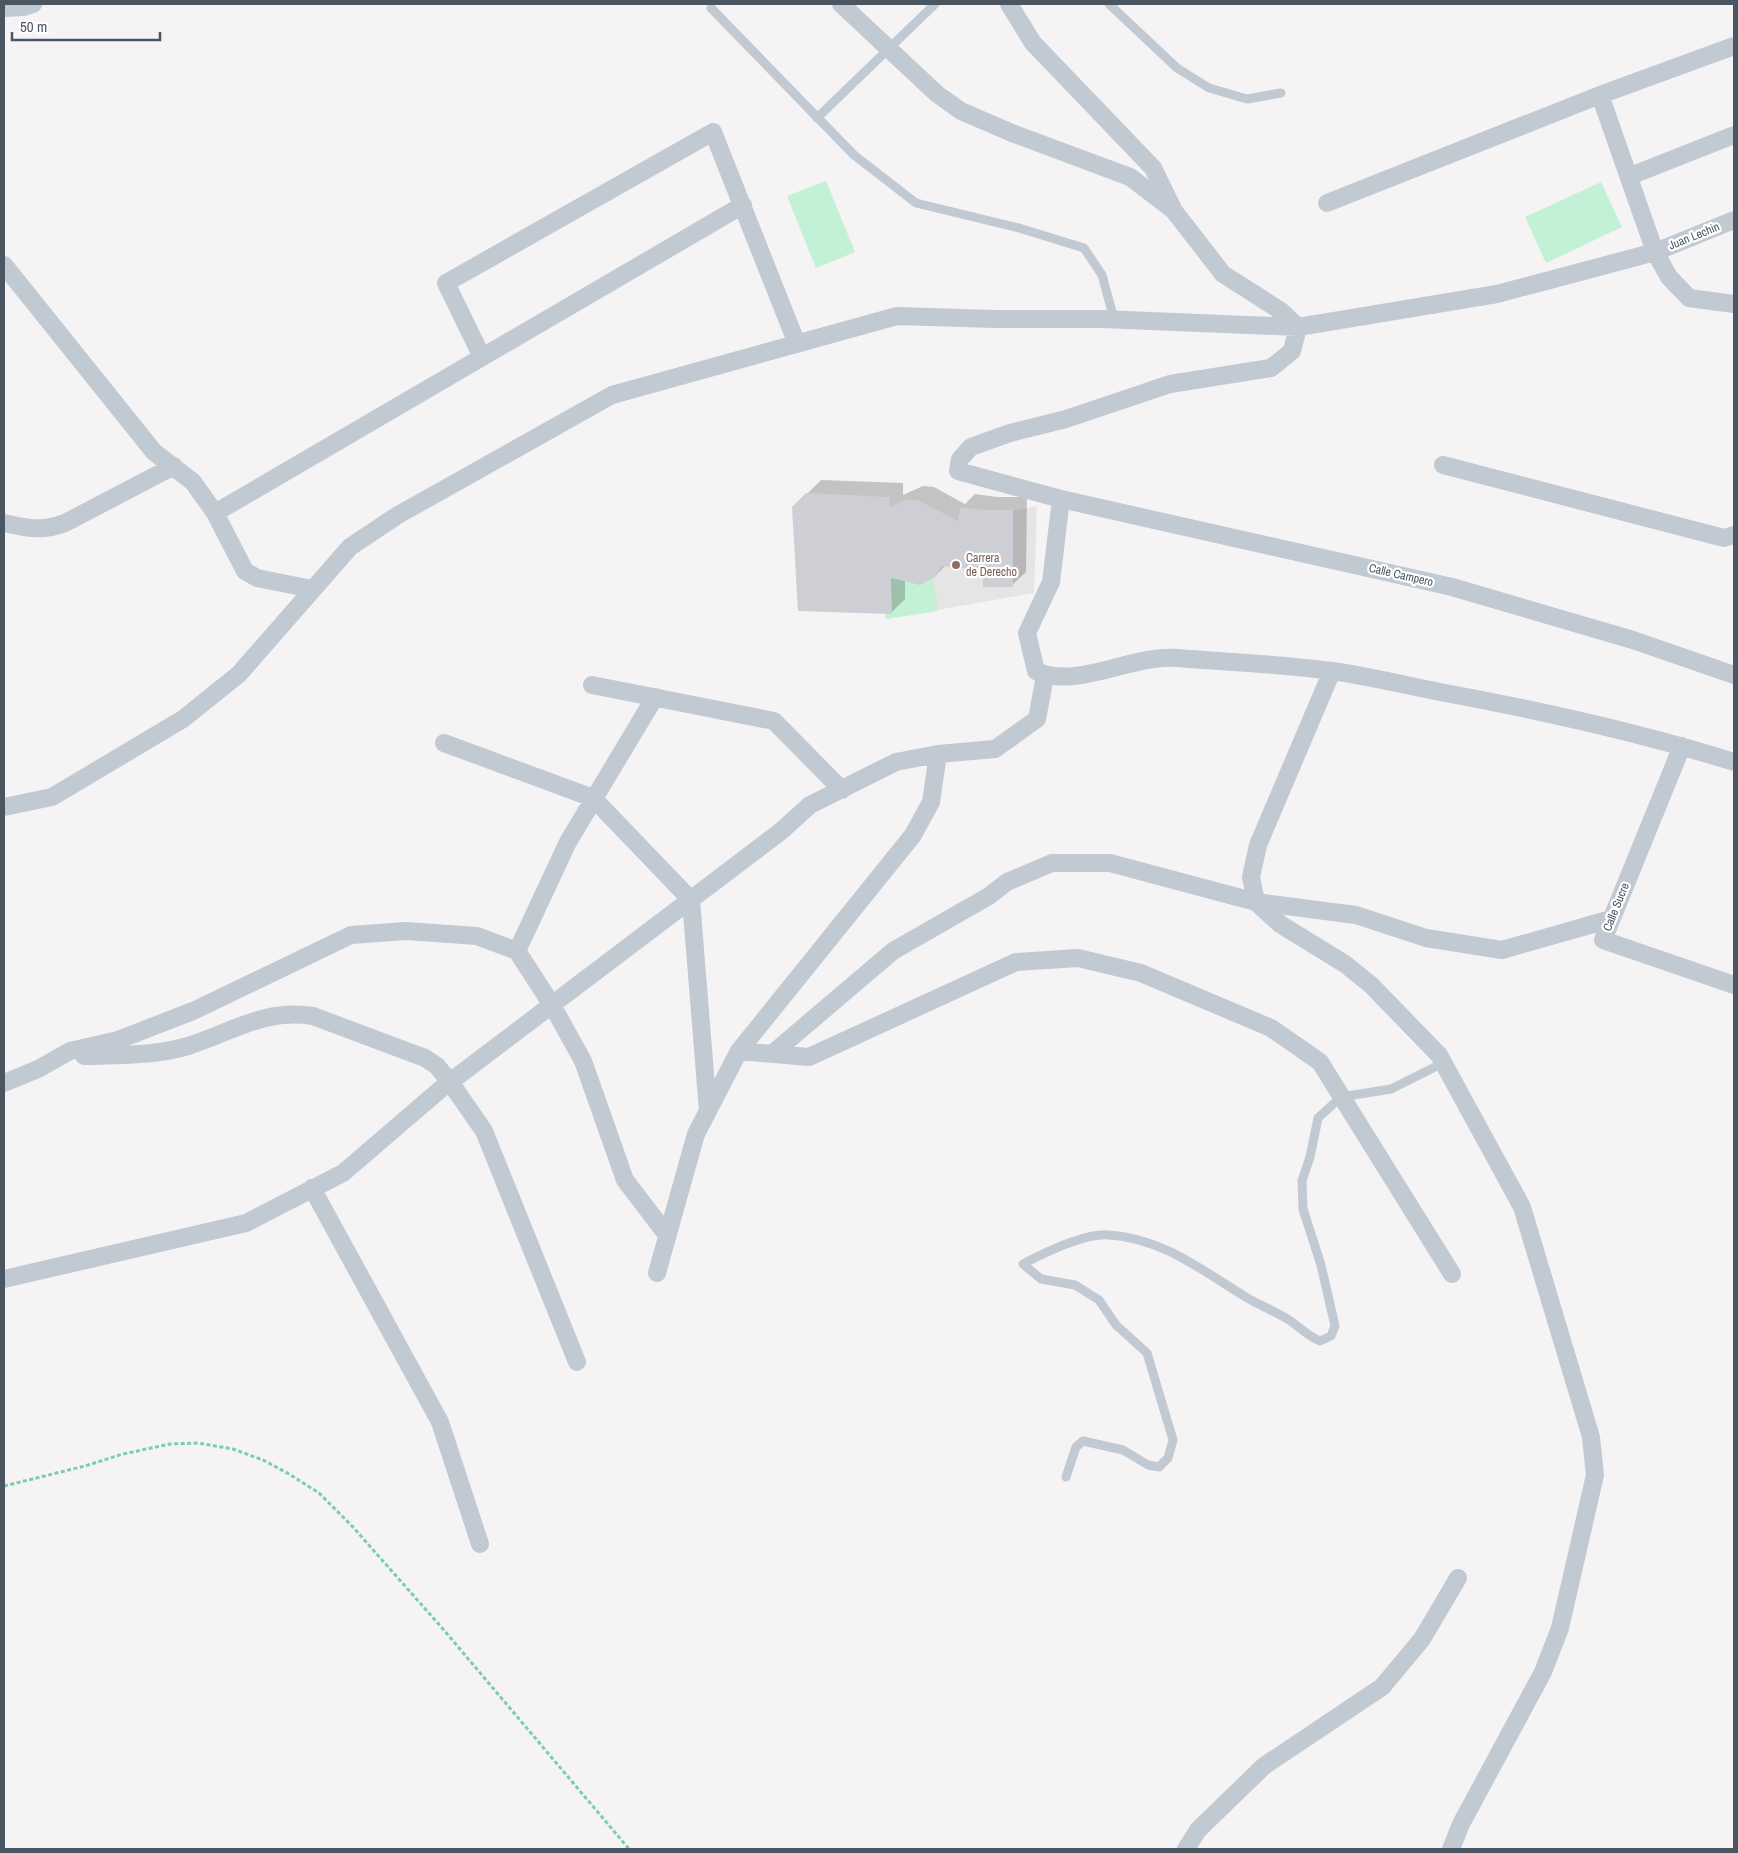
<svg xmlns="http://www.w3.org/2000/svg" width="1738" height="1853" font-family="'Archivo Narrow',sans-serif">
	<rect width="100%" height="100%" fill="#f5f3f3"/>
	<path fill="#e6e4e5" d="M1037 506 1034 593 886 619 925 528Z"/>
	<path fill="#c3f1d5" d="M826 181 855 252 816 268 787 196Z
		M1601 182 1622 227 1546 263 1525 217Z
		M925 528 938 611 886 619 873 536Z"/>
	<path fill="#0003" d="M821 480 903 483V495L923 486 934 487 965 504 975 494 997 497H1027L1026 572 1012 585 984 569 946 565 936 575 905 580V599L891 613 794 507Z"/>
	<path fill="#cdcfd5" d="M806 493 890 497V507L908 499 920 501 958 521 960 507 983 510H1013V587H983V570L942 566 936 576 920 585 891 578 892 614 798 611 792 507Z"/>
	<g fill="none" stroke-linecap="round" stroke-linejoin="round">
		<path stroke="#7ad0a6" stroke-width="3" stroke-dasharray="4 2.5" stroke-linecap="butt" d="M4 1486 85 1466 123 1454 170 1444 198 1443 233 1449 263 1460 289 1474 319 1493 352 1526 443 1629 629 1849"/>
		<path stroke="#c1cad2" stroke-width="9" d="M1109 4 1177 68 1209 88 1247 99 1281 93
			M711 8 854 155 916 203 1019 228 1084 248 1102 275 1114 319
			M817 118 935 4
			M1066 1477 1076 1447 1083 1441 1123 1450 1148 1465 1159 1467 1168 1458 1173 1440 1147 1353 1116 1325 1099 1300 1075 1285 1041 1279 1023 1264C1044 1253 1084 1233 1109 1235 1163 1238 1204 1272 1249 1299 1262 1306 1276 1312 1289 1320 1300 1327 1307 1336 1320 1341L1331 1336 1335 1326 1321 1265 1303 1209 1302 1181 1310 1157 1318 1118 1341 1097 1391 1089 1443 1063"/>
		<path stroke="#c1cad2" stroke-width="18" d="M841 4 937 94 961 111 1012 133 1130 177 1172 209
			M1009 4 1033 43 1153 168 1174 211 1223 274 1281 311 1298 327
			M4 8 24 7 33 4
			M1600 95 1655 252 1669 277 1689 298 1734 304
			M1630 176 1734 135
			M1327 203 1600 95 1734 46
			M4 265 154 452 193 482 215 513 245 571 257 578 312 589
			M1298 327 1292 351 1271 368 1170 384 1066 419 1010 433 971 447 960 459 958 471 1061 499 1452 587 1633 640 1734 675
			M482 357 446 283 713 132 797 344
			M1443 465 1724 538 1734 535
			M1061 499 1051 582 1027 633 1036 671C1076 690 1133 654 1177 658 1228 662 1281 664 1332 671 1368 676 1404 685 1440 692 1538 710 1638 732 1734 762
			M215 513 743 205
			M4 523C28 528 41 532 65 523L174 466
			M1332 671 1258 845 1251 877 1256 902 1280 924 1345 964 1371 985 1439 1055 1522 1207 1591 1437 1595 1475 1560 1628 1543 1672 1461 1824 1451 1849
			M592 685 774 721 842 790
			M444 743 593 798 691 900 708 1111
			M1682 746 1603 940 1734 985
			M4 807 52 797 183 719 239 674 350 547 398 515 612 395 897 316 994 319H1102L1298 327 1497 294 1655 252 1734 220
			M517 951 568 842 655 697
			M739 1051 809 1057 1016 962 1078 958 1141 973 1271 1028 1320 1062 1452 1274
			M772 1054 893 951 989 896 1007 882 1052 863H1110L1256 902 1356 915 1426 938 1502 950 1611 919
			M84 1056C119 1055 154 1056 188 1046 232 1032 265 1008 313 1016L425 1058 437 1066 450 1082 484 1131 577 1362
			M4 1083 38 1069 70 1051 118 1040 193 1011 351 935 406 931 477 936 517 951 552 1005 583 1061 625 1180 667 1235
			M312 1188 440 1422 480 1544
			M657 1273 696 1134 739 1051 913 835 931 802 938 754
			M4 1279 246 1223 343 1173 442 1088 780 832 810 805 896 762 938 754 995 749 1037 719 1045 676
			M1186 1849 1198 1830 1264 1766 1382 1687 1422 1639 1458 1578"/>
	</g>
	<circle fill="#8d6e63" stroke="#fff" stroke-width="2" cx="956" cy="565" r="5"/>
	<g text-anchor="middle" dominant-baseline="central" stroke-width="4.5" stroke-linejoin="round" paint-order="stroke">
		<g font-size="12" fill="#4a5661" stroke="#fff">
			<text transform="translate(1694 236) rotate(-22)">Juan Lechin</text>
			<text transform="translate(1401 575) rotate(13)">Calle Campero</text>
			<text transform="translate(1616 907) rotate(-68)">Calle Sucre</text>
		</g>
		<g font-size="12" fill="#785e54" stroke="#fff" text-anchor="start">
			<text x="966" y="558">Carrera<tspan x="966" dy="14">de Derecho</tspan></text>
		</g>
	</g>
	<rect width="1738" height="1853" fill="none" stroke="#4a5661" stroke-width="10"/>
	<path d="M12 32v8h148v-8" fill="none" stroke="#4a5661" stroke-width="2.5"/>
	<text x="20" y="32" font-size="15" fill="#4a5661" stroke="#ffffff" stroke-width="4" paint-order="stroke">50 m</text>
</svg>
